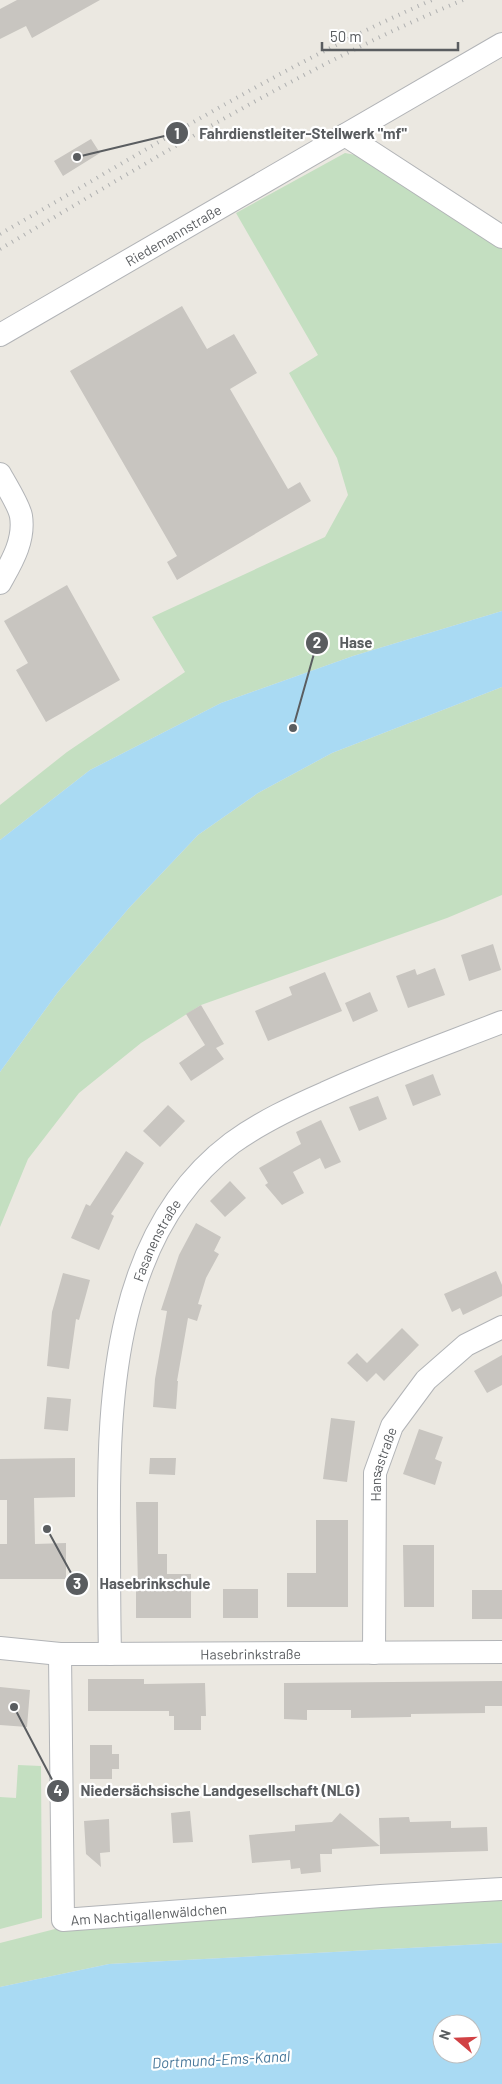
<svg xmlns="http://www.w3.org/2000/svg" width="502" height="2084" font-family="Barlow,sans-serif">
	<rect width="100%" height="100%" fill="#ebe8e1"/>
	<path fill="#c4dfc1" d="M345 153 361 156 502 247V611L353 656 221 703 90 770 0 840V805L67 752 185 672 152 617 325 537 348 495 337 458 289 373 318 355 236 213Z
		M502 687V895L447 918 201 1005 141 1043 79 1093 28 1159 0 1227V1072L58 992 129 908 198 835 258 793 332 753Z
		M18 1765 41 1766 42 1918 0 1929V1797L16 1798Z
		M502 1896V1943L109 1964 0 1987V1943L63 1927Z"/>
	<path fill="#a9daf3" fill-rule="evenodd" d="M502 611V687L332 753 258 793 198 835 129 908 58 992 0 1072V840L90 770 221 703 353 656Z
		M502 1943V2084H0V1987L109 1964ZM442 2024H472V2054H442Z"/>
	<path fill="#c8c5c0" d="M17 0H100L32 38 26 26 0 39V9Z
		M91 139 100 153 63 176 54 161Z
		M182 306 207 349 234 334 257 373 230 389 288 489 300 482 311 501 177 580 167 562 177 556 70 371Z
		M67 585 120 680 46 722 16 670 28 663 4 621Z
		M493 944 501 970 469 981 461 955Z
		M435 968 445 995 408 1008 396 976 415 969 417 975Z
		M325 972 342 1011 268 1041 255 1011 292 995 289 987Z
		M370 992 378 1011 353 1022 345 1003Z
		M201 1005 224 1044 216 1048 224 1059 191 1081 179 1063 205 1045 186 1014Z
		M433 1074 441 1095 413 1106 405 1085Z
		M378 1096 387 1119 359 1131 349 1107Z
		M168 1105 185 1121 160 1147 143 1131Z
		M321 1120 341 1162 325 1169 320 1158 293 1172 304 1193 282 1205 265 1185 268 1183 259 1168 301 1144 296 1132Z
		M126 1151 144 1163 111 1214 114 1216 99 1250 71 1238 86 1204 90 1206Z
		M230 1181 246 1198 225 1217 210 1201Z
		M196 1223 221 1237 214 1251 219 1254 206 1278 198 1304 202 1305 197 1321 188 1318 177 1381H178L176 1409 153 1407 155 1379 167 1311 161 1310 179 1255Z
		M496 1271 502 1285V1296L463 1315 460 1308 452 1312 444 1294Z
		M63 1273 90 1280 79 1320 76 1319 69 1369 47 1366 52 1312Z
		M402 1328 419 1345 384 1381 376 1373 367 1382 347 1363 357 1353 367 1363Z
		M502 1355V1385L487 1393 474 1371Z
		M47 1397 71 1399 68 1431 44 1429Z
		M331 1418 355 1421 347 1482 323 1479Z
		M419 1429 443 1437 435 1459 442 1462 435 1485 403 1474Z
		M75 1458V1497L34 1498 35 1544 66 1543V1579H0V1544H7V1500H0V1459Z
		M150 1458H176L175 1475 149 1474Z
		M136 1502H158V1554H167V1574H191V1618H136V1586H138Z
		M316 1520H348V1607H287V1573H316Z
		M403 1545H434V1607H404Z
		M223 1589H258V1618H223Z
		M472 1590H502V1619H472Z
		M88 1679H144V1684L205 1683 206 1716H201V1730H174V1716H169V1711H88Z
		M502 1681V1706H485V1713L411 1714V1717L351 1718V1710H307V1720L284 1719V1683Z
		M0 1687 30 1690 27 1727 0 1725Z
		M90 1745H112V1754H119V1769H112V1779H90Z
		M190 1811 193 1842 173 1843 171 1813Z
		M340 1813 380 1846 379 1818 409 1817 410 1822 451 1821V1828L487 1827 488 1851 380 1854V1846L332 1849V1854H320L321 1872 301 1874 300 1868 291 1869 290 1860 252 1863 249 1835 295 1831V1825L332 1822Z
		M109 1819 110 1852 100 1853 101 1867 86 1854 84 1821Z"/>
	<g fill="none" stroke-linecap="round" stroke-linejoin="round">
		<g stroke="#b2b4b7" stroke-width="24">
			<g id="minor">
				<path d="M345 135 502 237"/>
				<path id="s1" d="M0 335 502 44"/>
				<path d="M0 474C6 485 19 505 21 516 25 541 11 563 0 583"/>
				<path id="s2" d="M0 1648 60 1654H89L502 1652"/>
				<path id="s3" d="M374 1653 375 1473 392 1426 426 1380 466 1345 502 1327"/>
				<path id="s4" d="M60 1654 63 1920 381 1896 502 1889"/>
				<path id="s5" d="M110 1654C109 1611 109 1569 109 1527 108 1393 115 1231 232 1143 261 1122 293 1107 325 1093 383 1066 443 1045 502 1022"/>
			</g>
		</g>
		<use href="#minor" stroke="#fff" stroke-width="22"/>
		<path stroke="#afb0b0" stroke-width="4" stroke-dasharray="1 6" stroke-linecap="butt" d="M0 234C142 153 282 65 432 0
			M0 249C151 161 301 67 463 0"/>
	</g>
	<g text-anchor="middle" dominant-baseline="central" stroke-width="4.5" stroke-linejoin="round" paint-order="stroke">
		<g font-size="14" fill="#5a5d60" stroke="#fff">
			<text stroke="none"><textPath href="#s1" startOffset="200">Riedemannstraße</textPath></text>
			<text stroke="none"><textPath href="#s5" startOffset="421">Fasanenstraße</textPath></text>
			<text stroke="none"><textPath href="#s3" startOffset="190">Hansastraße</textPath></text>
			<text stroke="none"><textPath href="#s2" startOffset="251">Hasebrinkstraße</textPath></text>
			<text stroke="none"><textPath href="#s4" startOffset="352">Am Nachtigallenwäldchen</textPath></text>
		</g>
		<g font-size="15" font-style="italic" fill="#47779a" stroke="#fff">
			<text transform="translate(221 2059) rotate(-3)">Dortmund-Ems-Kanal</text>
		</g>
	</g>
	<path fill="none" stroke="#5a5d60" stroke-width="2" d="M77 157L177 133M293 728L317 643M47 1529L77 1584M14 1707L58 1791"/>
	<g fill="#5a5d60" stroke="#fff" stroke-width="2">
		<circle cx="77" cy="157" r="5"/>
		<circle cx="293" cy="728" r="5"/>
		<circle cx="47" cy="1529" r="5"/>
		<circle cx="14" cy="1707" r="5"/>
		<circle cx="177" cy="133" r="12"/>
		<circle cx="317" cy="643" r="12"/>
		<circle cx="77" cy="1584" r="12"/>
		<circle cx="58" cy="1791" r="12"/>
	</g>
	<g font-size="15" text-anchor="middle" font-weight="bold" fill="#fff">
		<text x="177" y="139">1</text>
		<text x="317" y="648">2</text>
		<text x="77" y="1589">3</text>
		<text x="58" y="1796">4</text>
	</g>
	<g font-size="15" text-anchor="middle" font-weight="bold" fill="#5a5d60" stroke="#fff" stroke-width="4.5" stroke-linejoin="round" paint-order="stroke">
		<text x="303" y="139">Fahrdienstleiter-Stellwerk "mf"</text>
		<text x="356" y="648">Hase</text>
		<text x="155" y="1589">Hasebrinkschule</text>
		<text x="220" y="1796">Niedersächsische Landgesellschaft (NLG)</text>
	</g>
	<g transform="translate(457 2039) rotate(289)"><circle r="24" fill="#ffffff" stroke="#bdbebf"/>
	<path d="M0-4L9 19L0 12L-9 19Z" fill="#d14144"/>
	<text y="-8" font-size="14" font-weight="bold" text-anchor="middle" fill="#5a5d60">N</text>
	</g>
	<path d="M322 42v8h136v-8" fill="none" stroke="#5a5d60" stroke-width="2.5"/>
	<text x="330" y="42" font-size="15" fill="#5a5d60" stroke="#ffffff" stroke-width="4" paint-order="stroke">50 m</text>
</svg>
